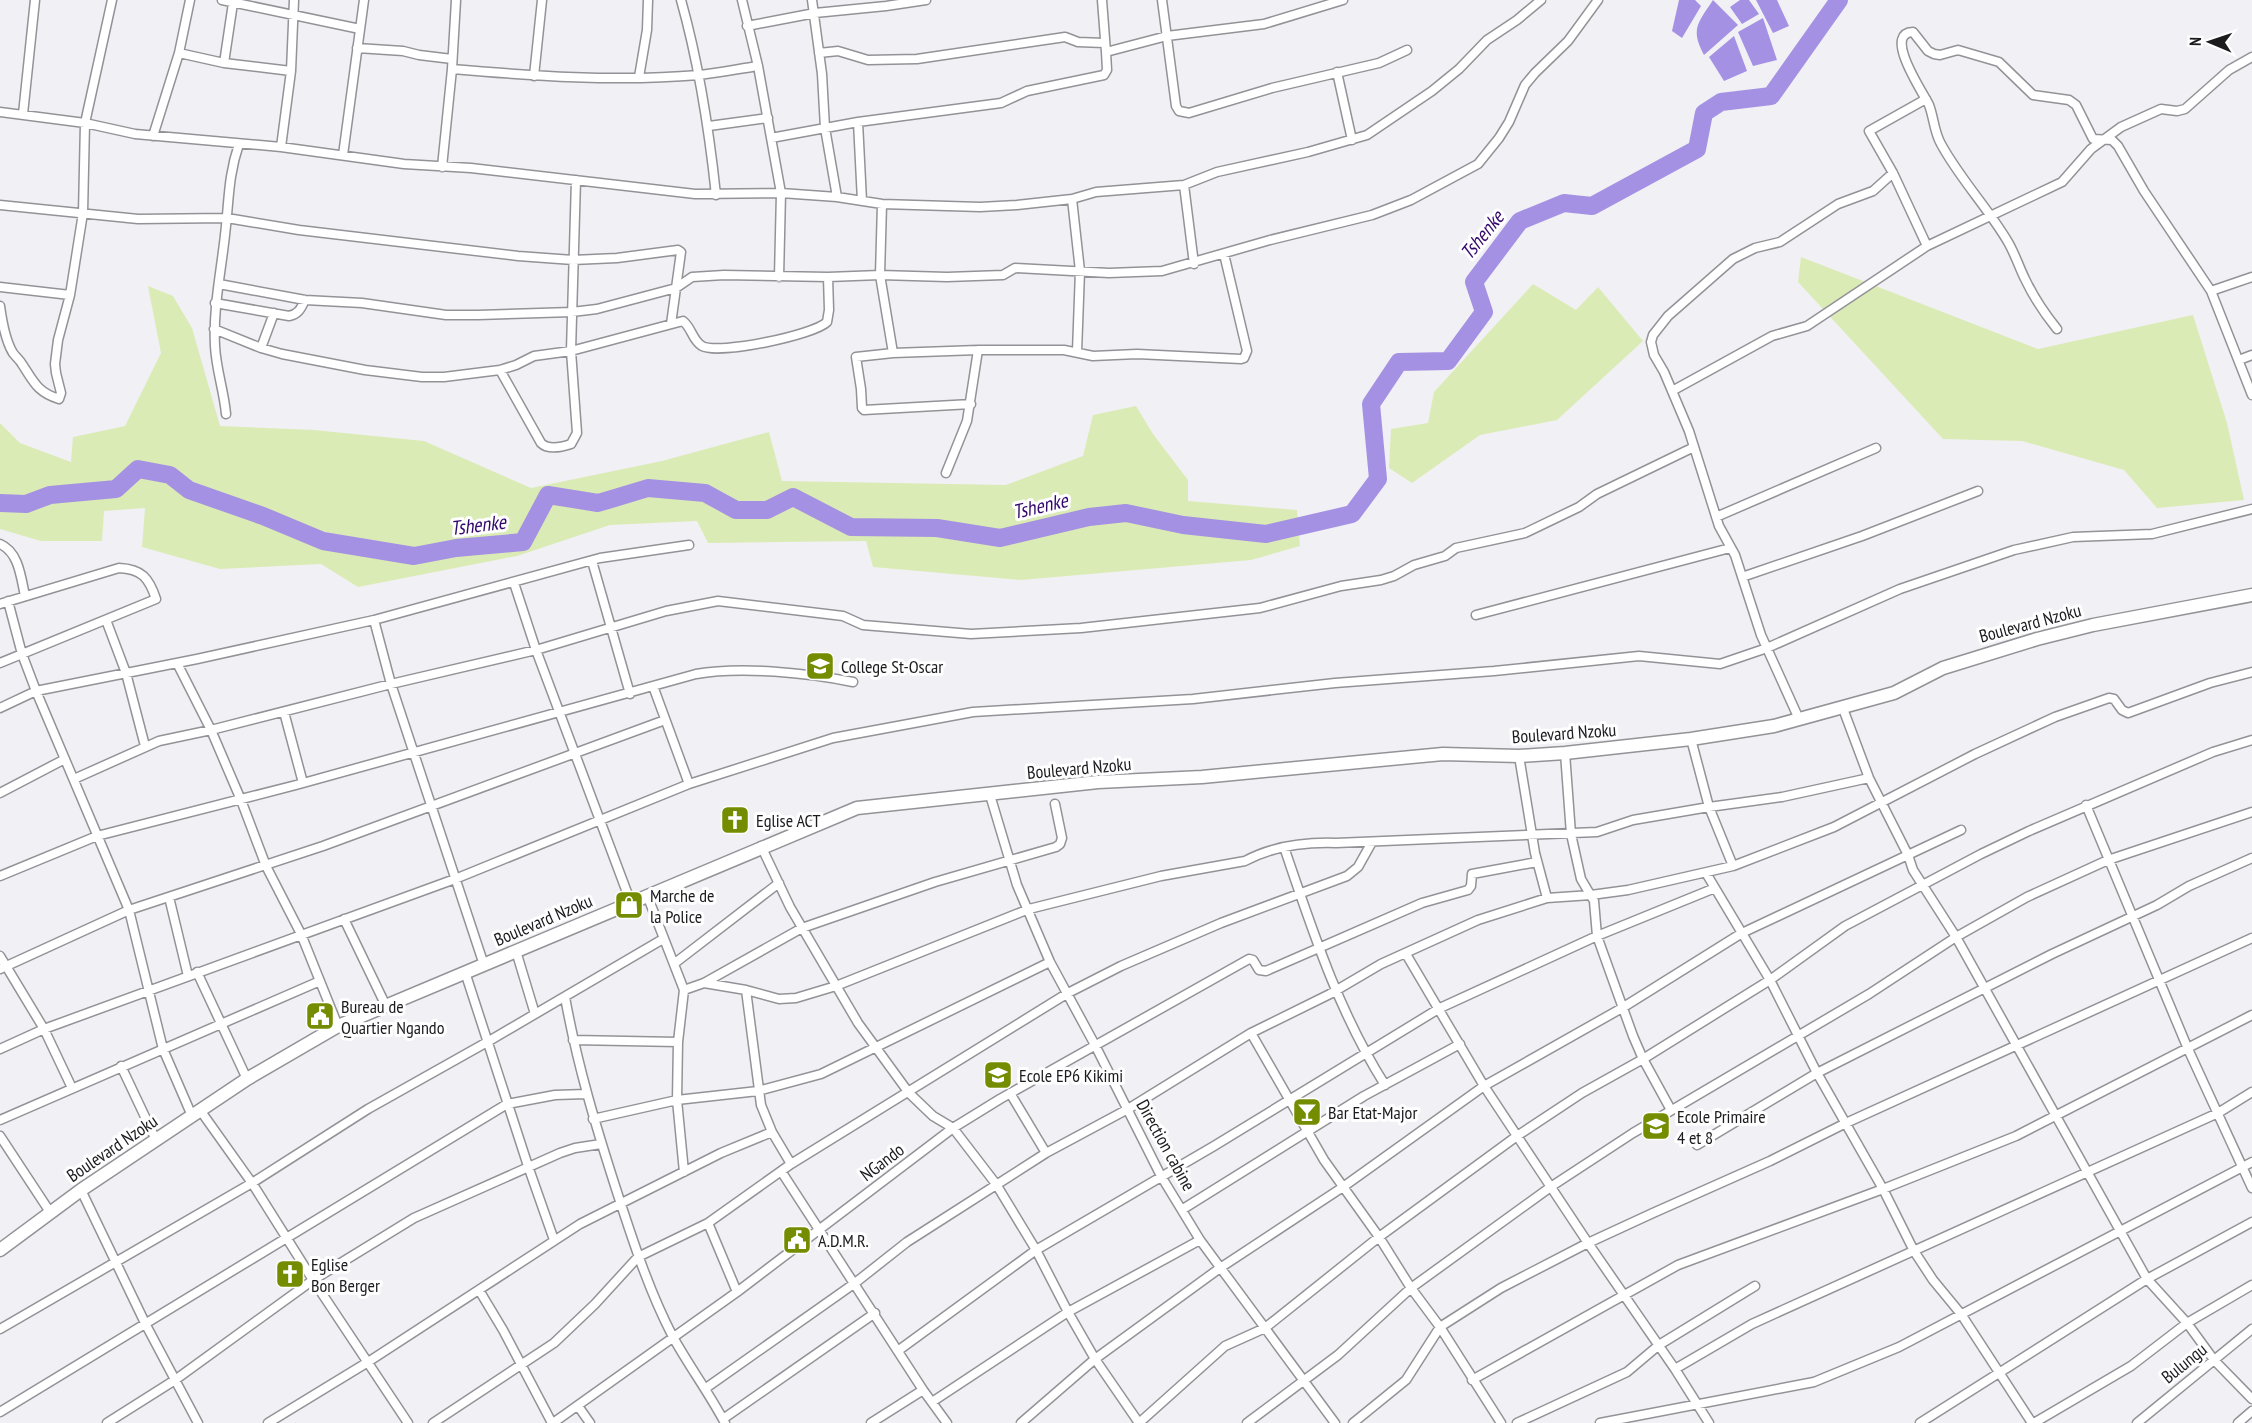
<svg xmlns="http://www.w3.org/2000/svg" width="2252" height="1423" font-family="'PT Sans Narrow',sans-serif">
	<rect width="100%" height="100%" fill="#f1f0f5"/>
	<path fill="#dbebb5" d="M1801 257 2038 349 2193 315 2227 423 2244 500 2157 508 2124 470 2022 441 1943 439 1798 282Z
		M1533 284 1576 310 1598 287 1643 341 1557 420 1480 435 1412 483 1389 468 1391 429 1428 423 1434 392Z
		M148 286 173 296 192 328 220 426 314 430 424 441 531 488 662 461 769 432 782 481 1006 485 1083 456 1093 415 1136 406 1153 434 1188 480V501L1297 510 1300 546 1251 560 1021 580 873 567 866 541 708 543 697 521 610 525 517 556 358 587 321 564 220 569 142 547 145 508 104 511 102 541H41L0 529V423L20 443 71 462 73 437 125 426 161 353Z"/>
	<path fill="#a591e3" d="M1679 0H1695L1701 6 1682 38 1672 31Z
		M1713 0 1738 25 1704 55C1690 29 1698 23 1713 0Z
		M1740 0H1749L1759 14 1742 24 1730 7Z
		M1756 0H1777L1789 26 1773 33Z
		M1763 18 1777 60 1753 66 1738 32Z
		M1734 36 1747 71 1724 81 1709 57Z"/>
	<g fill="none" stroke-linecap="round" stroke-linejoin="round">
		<path stroke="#a591e3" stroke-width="18" d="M0 503 26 504 50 495 116 489 138 469 170 475 189 490 263 516 323 541 414 556 456 548 523 542 548 495 598 503 648 488 705 493 736 510H767L793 497 851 527 937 528 1000 538 1089 517 1126 513 1183 525 1266 534 1352 514 1378 479 1371 404 1399 362 1448 361 1484 312 1474 282 1520 221 1564 203 1592 206 1697 149 1704 113 1721 102 1771 96 1839 0"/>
		<g stroke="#939297" stroke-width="11">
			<path id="street" d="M222 0 360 29
				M681 0C699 64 709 129 716 195
				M742 0 758 66 781 193 779 277
				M812 0 822 74 825 128 837 197
				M1102 0 1106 52 1167 36 1264 24 1343 0
				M1162 0 1176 106 1179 111 1189 113 1272 88 1379 63 1407 50
				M747 26 815 13 886 6 926 0
				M357 48 403 51 419 55 452 59
				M179 53 224 63 291 71
				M819 53 838 51 868 60 917 59 1065 37 1078 42 1104 43
				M224 63 233 3
				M452 69C533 76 617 82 699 75 718 73 738 69 758 66
				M1337 72 1352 140
				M534 76 542 0
				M639 77 647 30 648 0
				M1926 99 1869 131 1893 173 1927 246
				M0 112 85 123 135 134 281 147 404 164 471 168 695 194 781 193 837 197 882 204 980 207 1017 205 1072 199 1096 192 1184 185 1217 172 1308 152 1367 135 1432 91 1459 69 1487 40 1517 20 1541 0
				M23 114 35 0
				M858 122 862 201
				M709 126 768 118
				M153 136 179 53 190 0
				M771 138 858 122 1001 103 1027 91 1104 75 1107 70 1106 52
				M281 147 291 71 294 0
				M343 155 364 0
				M442 167 452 69 456 0
				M1184 185 1194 264
				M1072 199 1080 271 1077 352
				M882 204 880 275 893 353
				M0 205 138 219 227 218 299 230 518 256 573 260 617 258 678 250 681 252 671 324
				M219 284 305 300 362 303 446 315H478L572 312 597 309 676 288 692 277 724 275 828 277 880 275 947 277 1003 275 1015 268 1109 273 1162 271 1270 240 1372 215 1411 200 1478 164 1499 138 1509 122 1525 85 1535 73 1568 41 1598 0
				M0 287 70 295
				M2211 291 2252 277
				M215 303 289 316C299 314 301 308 305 300
				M0 306C2 321 5 340 13 353 16 357 20 360 22 364 34 382 37 392 59 399L61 393 56 373 55 364 58 340 70 295 83 213 85 123 112 0
				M214 329 261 348 282 354 365 370 422 377H444L500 370 516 365 534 356 571 351 683 321C692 328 692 340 702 346 719 355 814 335 827 322L829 310 828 277
				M2057 329C2044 313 2034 298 2025 279 2019 267 2015 254 2008 242 1988 208 1960 179 1941 144 1934 132 1934 118 1929 105 1924 94 1882 33 1913 32L1928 51 1934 54 1940 55 1958 50 1999 62 2033 95 2069 100 2076 105 2093 139 2112 140 2118 146 2144 191 2211 291 2252 395
				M261 348 274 313
				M2239 360 2252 355
				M500 370 541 443C548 450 562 447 571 444L577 433 571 351 576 180
				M1672 391 1772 336 1807 326 1927 246 2062 182 2091 149 2121 127 2161 109 2177 111 2185 109 2229 70 2252 57
				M971 404 864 410 862 408 861 389 856 357 893 353 978 350H1064L1093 356 1137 354 1241 359 1244 358 1247 351 1224 254
				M226 414C224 391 216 369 215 346 213 308 221 272 225 235 229 202 228 176 239 144
				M946 473 967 421 978 350
				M1716 517 1876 448
				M0 544C19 552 21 578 25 596
				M592 561 630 694
				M1742 577 1862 536 1978 491
				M514 583 536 650 631 903
				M8 601 22 654 36 691 129 910 163 1049 192 1116
				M0 604 119 568C142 569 149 578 156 599L0 663
				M1476 615 1730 548
				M106 620 126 673 145 746
				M374 620 391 684 484 965
				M177 663 211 730 241 800 266 866 301 934 338 1026
				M653 686 689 784
				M1842 706 1869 778 1908 855 1913 870 1956 937 2147 1279 2187 1323 2214 1360 2252 1399
				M0 708 36 691 197 659 374 620 600 558 689 545
				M284 712 303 783
				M1799 719 1761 635 1735 555 1719 526 1689 431 1664 372 1654 355 1651 342 1653 335 1668 316 1733 259 1755 248 1780 242 1838 204 1873 191 1893 173
				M1691 739 1709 807 1733 866
				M1565 753 1571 834 1581 879 1594 901 1597 936 1633 1036 1643 1059 1671 1110
				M1519 756 1535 853 1547 898
				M74 779 159 741 211 730 391 684 536 650 666 611 718 601 843 616 863 625 971 634 1081 628 1260 608 1341 586 1381 580 1394 576 1414 565 1445 556 1456 548 1525 533 1579 507 1597 494 1694 447
				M0 793 65 759
				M990 795 1017 885 1050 962 1095 1045 1161 1176 1200 1240 1335 1423
				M2086 805 2188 1049 2252 1188
				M761 846 790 907 858 1023 909 1093 933 1116 953 1128 996 1184 1036 1250 1068 1312 1095 1359 1139 1423 1225 1346 1265 1328 1379 1237 1517 1136 1582 1093 1643 1059 1770 980 1845 926 1981 854 2029 831 2213 752 2252 740
				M1284 847C1312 929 1338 1011 1385 1085
				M1706 873 1770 980 1817 1073 1883 1189 1914 1251 1933 1280 1961 1314 2032 1423
				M0 876 97 836 296 785 696 674C741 666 808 673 853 682
				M647 895 684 990 678 1042 677 1100 684 1172
				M169 897 188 976
				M344 919 386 1006
				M516 951 535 1014
				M1406 954 1484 1086 1588 1243 1675 1369 1709 1423
				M0 956 44 1029 72 1088
				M675 963 779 883
				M0 969 129 910 323 846 665 720
				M197 972 247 1079
				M465 972 528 1166 554 1240
				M704 983 746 990 779 999 796 998 836 986 1029 909 1161 876 1245 861C1273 846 1305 842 1336 843L1597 832 1633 820 1709 807 1782 797 1869 778
				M684 990 704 983 802 928 935 882 1056 847 1060 844 1062 838 1055 804
				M746 990 761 1105 772 1132 791 1164
				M565 997C577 1064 596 1127 617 1192 633 1241 649 1291 673 1337 689 1366 709 1393 725 1423
				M1251 1033 1324 1160 1379 1237 1411 1288 1440 1327 1501 1423
				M573 1040 678 1042
				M0 1049 44 1029 455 879 689 784 833 738 973 712 1193 699 1335 683 1494 671 1639 656 1720 664 1767 648 1900 589 2014 550 2073 537 2152 534 2252 509
				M121 1066 156 1140
				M1010 1093 1046 1153
				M200 1110 252 1183 313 1280 408 1423
				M593 1119 677 1100 758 1091 821 1074 1050 962
				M0 1120 320 981
				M0 1136 50 1212
				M1697 1145 1817 1073 2052 954 2157 905 2189 886 2252 858
				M781 1171 923 1390 947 1423
				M81 1190 146 1325 198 1423
				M1183 1209 1364 1096 1460 1044
				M708 1223 737 1292
				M479 1290 503 1330 552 1423
				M0 1329 252 1183 368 1109 489 1041 663 939
				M899 1350 1036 1250 1214 1146 1440 1008 1597 936 1715 888
				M1675 1369 1752 1324 2218 1113 2252 1092
				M1472 1380 1678 1265 1883 1189 2016 1136 2252 1015
				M706 1388 855 1283 907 1242 1046 1153 1128 1109 1251 1033 1330 994 1381 964 1478 920 1547 898 1591 895 1628 890 1733 866 1834 827 1975 754 2055 717 2109 698 2114 699 2122 710 2128 713 2210 683 2252 672
				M932 1402 1068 1312 1200 1240
				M578 1406 590 1423
				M0 1412 507 1104 555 1095 586 1094
				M723 1419 875 1313
				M107 1423 175 1380 313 1280 414 1218 560 1153 575 1148 601 1144
				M268 1423 368 1362 580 1224 721 1153 772 1132
				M433 1423 554 1343 595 1304 638 1257 708 1223 791 1164 1068 993 1121 966 1221 923 1347 876 1358 867 1372 842
				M553 1423 737 1292 953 1128 1000 1099 1249 959 1253 960 1259 970 1266 971 1422 903 1468 890 1471 886 1472 874 1537 862
				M871 1423 923 1390
				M1021 1423 1095 1359 1220 1268 1343 1187 1484 1086 1622 1008 1742 933 1961 830
				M1247 1423 1338 1355 1411 1288 1552 1186 1633 1133 1869 994 1956 937 2027 897 2108 860 2252 812
				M1353 1423 1406 1380 1440 1327 1501 1288 1588 1243 1653 1213 1770 1161 1846 1123 2252 938
				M1517 1423 1627 1372 1659 1345 1755 1286
				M1600 1423 1814 1382 1899 1347 2252 1162
				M1920 1423 2147 1279 2252 1222
				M2034 1423 2131 1366 2187 1323 2252 1285
				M2137 1423 2252 1329
				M2238 1423 2252 1411"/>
		</g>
		<g stroke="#939297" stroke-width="15">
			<path id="secondary" d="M0 1250 81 1190 247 1079 338 1026 857 808 1098 782 1202 777 1443 754 1519 756 1565 753 1691 739 1774 726 1894 693 1943 668 2037 639 2093 625 2252 595"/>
		</g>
		<use href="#street" stroke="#fff" stroke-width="8"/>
		<use href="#secondary" stroke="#fff" stroke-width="12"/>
	</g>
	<defs>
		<g id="school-square" transform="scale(1.5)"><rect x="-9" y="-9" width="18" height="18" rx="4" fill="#748c00" stroke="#fefeff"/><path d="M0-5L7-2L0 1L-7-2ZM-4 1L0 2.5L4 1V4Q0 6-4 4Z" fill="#fff"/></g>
		<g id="church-square" transform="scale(1.5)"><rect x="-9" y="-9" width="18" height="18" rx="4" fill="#748c00" stroke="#fefeff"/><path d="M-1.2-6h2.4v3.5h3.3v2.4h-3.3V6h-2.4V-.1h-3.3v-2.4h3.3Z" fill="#fff"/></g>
		<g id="shop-square" transform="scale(1.5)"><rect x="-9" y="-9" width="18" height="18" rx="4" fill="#748c00" stroke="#fefeff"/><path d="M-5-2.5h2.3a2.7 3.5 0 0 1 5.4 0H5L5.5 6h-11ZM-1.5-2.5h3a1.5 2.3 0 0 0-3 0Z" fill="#fff"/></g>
		<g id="civic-square" transform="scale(1.5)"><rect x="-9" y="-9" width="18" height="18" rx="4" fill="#748c00" stroke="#fefeff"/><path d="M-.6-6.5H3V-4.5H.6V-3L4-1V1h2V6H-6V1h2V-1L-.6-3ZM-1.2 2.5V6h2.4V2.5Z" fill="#fff"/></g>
		<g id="bar-square" transform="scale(1.5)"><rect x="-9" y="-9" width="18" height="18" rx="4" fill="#748c00" stroke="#fefeff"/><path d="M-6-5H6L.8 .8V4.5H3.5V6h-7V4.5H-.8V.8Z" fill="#fff"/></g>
	</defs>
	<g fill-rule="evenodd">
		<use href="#school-square" x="820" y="666"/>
		<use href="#church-square" x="735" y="820"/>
		<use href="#shop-square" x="629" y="905"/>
		<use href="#civic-square" x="320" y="1016"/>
		<use href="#school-square" x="998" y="1075"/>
		<use href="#bar-square" x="1307" y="1112"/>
		<use href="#school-square" x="1656" y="1126"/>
		<use href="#civic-square" x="797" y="1240"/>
		<use href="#church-square" x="290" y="1274"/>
	</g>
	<g text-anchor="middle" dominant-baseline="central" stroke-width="6" stroke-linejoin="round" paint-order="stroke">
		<g font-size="18" fill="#1b1b1d" stroke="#fefeff">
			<text transform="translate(2030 623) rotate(-15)">Boulevard Nzoku</text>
			<text transform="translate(1564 733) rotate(-4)">Boulevard Nzoku</text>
			<text transform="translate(1079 768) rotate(-5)">Boulevard Nzoku</text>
			<text transform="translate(543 920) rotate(-23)">Boulevard Nzoku</text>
			<text transform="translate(1166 1145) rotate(61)">Direction cabine</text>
			<text transform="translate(112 1148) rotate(-34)">Boulevard Nzoku</text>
			<text transform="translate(882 1162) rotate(-37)">NGando</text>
			<text transform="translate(2184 1363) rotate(-39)">Bulungu</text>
		</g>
		<g font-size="18" fill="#1b1b1d" stroke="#fefeff" text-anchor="start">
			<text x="841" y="666">College St-Oscar</text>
			<text x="756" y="820">Eglise ACT</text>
			<text x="650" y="895">Marche de<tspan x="650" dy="21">la Police</tspan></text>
			<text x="341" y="1006">Bureau de<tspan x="341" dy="21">Quartier Ngando</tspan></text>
			<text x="1019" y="1075">Ecole EP6 Kikimi</text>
			<text x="1328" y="1112">Bar Etat-Major</text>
			<text x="1677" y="1116">Ecole Primaire<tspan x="1677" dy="21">4 et 8</tspan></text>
			<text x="818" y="1240">A.D.M.R.</text>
			<text x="311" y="1264">Eglise<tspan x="311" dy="21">Bon Berger</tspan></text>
		</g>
		<g font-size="20" font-style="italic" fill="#34076c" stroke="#fefeff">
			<text transform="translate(1482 235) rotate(-51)">Tshenke</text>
			<text transform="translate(1040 506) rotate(-13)">Tshenke</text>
			<text transform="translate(478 525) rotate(-7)">Tshenke</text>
		</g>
	</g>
	<g transform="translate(2210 42) rotate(272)" stroke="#fefeff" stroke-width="4.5" paint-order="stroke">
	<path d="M0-4.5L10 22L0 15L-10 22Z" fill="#1b1b1d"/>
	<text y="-9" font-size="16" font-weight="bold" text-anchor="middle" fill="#1b1b1d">N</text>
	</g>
</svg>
